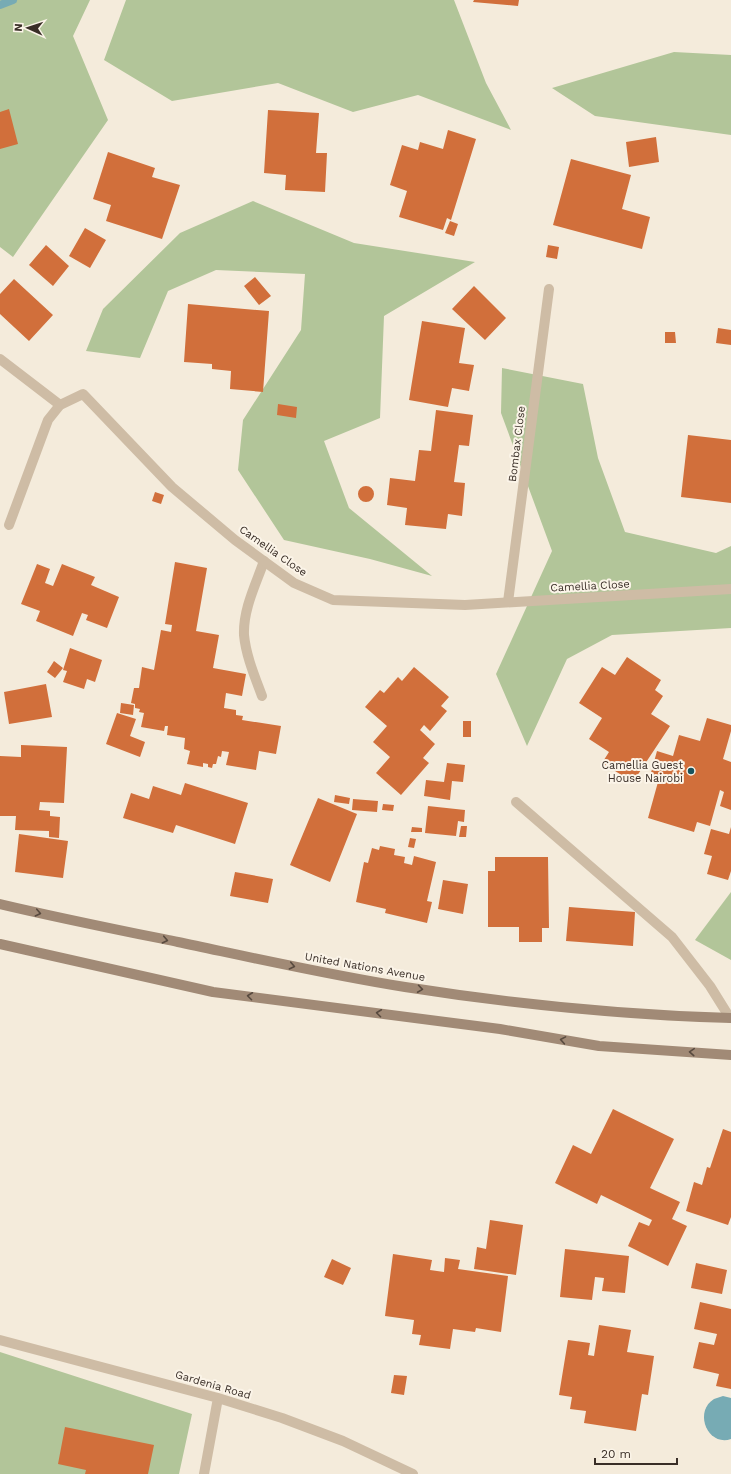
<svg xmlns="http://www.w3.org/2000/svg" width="731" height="1474" font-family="'Work Sans',sans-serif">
	<rect width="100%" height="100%" fill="#f4ebdb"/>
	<path fill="#b2c599" d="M0 0H90L73 36 108 120 13 257 0 247Z
		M126 0H454L486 83 511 130 418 95 353 112 278 83 172 101 104 60Z
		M674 52 731 55V135L595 116 552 88Z
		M253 201 354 243 475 262 384 316 380 418 324 441 349 508 432 576 370 559 284 540 238 470 243 420 301 330 305 274 216 270 168 291 140 358 86 351 103 309 180 233Z
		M502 368 583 384 598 458 625 532 716 553 731 546V628L612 635 567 659 527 746 496 674 552 551 501 413Z
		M731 892V960L695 940Z
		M0 1352 192 1414 179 1474H0Z"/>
	<path fill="#77abb4" d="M723 1396 731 1398V1439C708 1447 693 1412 714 1399 717 1398 720 1397 723 1396Z"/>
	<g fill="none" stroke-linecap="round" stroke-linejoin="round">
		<path stroke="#77abb4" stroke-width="8" d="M0 5 13 0"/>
	</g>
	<path fill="#d16f3b" d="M474 0H519L518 6 473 2Z
		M9 109 18 144 0 149V112Z
		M268 110 319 113 316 153H327L325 192 285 190 286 175 264 173Z
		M448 130 476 139 451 220 447 218 443 230 399 217 407 191 390 185 402 145 418 150 420 142 443 149Z
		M656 137 659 162 629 167 626 142Z
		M108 152 155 168 152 177 180 185 162 239 106 221 111 205 93 199Z
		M571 159 631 175 622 209 650 217 642 249 553 225Z
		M450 221 458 224 454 236 445 233Z
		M85 228 106 240 90 268 69 256Z
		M46 245 69 266 53 286 29 265Z
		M548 245 559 247 557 259 546 257Z
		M255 277 271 296 259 305 244 286Z
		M14 279 53 315 29 341 0 314V294Z
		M474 286 506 318 485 340 452 309Z
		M188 304 269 311 263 392 230 389 231 371 212 369V364L184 362Z
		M422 321 465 328 459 363 474 365 469 391 452 388 448 407 409 400Z
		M718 328 731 330V345L716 343Z
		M665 332H675L676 343H665Z
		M278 404 297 407 296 418 277 415Z
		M436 410 473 415 469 446 459 445 454 482 465 483 462 516 448 514 446 529 405 525 407 508 387 505 390 478 415 481 419 450 431 451Z
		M688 435 731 440V503L681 497Z
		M358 494a8 8 0 1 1 16 0a8 8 0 1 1-16 0Z
		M155 492 164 495 161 504 152 501Z
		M175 562 207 568 196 631 219 635 213 668 246 674 242 696 226 693 224 708 236 710V715L243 716 242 720 281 726 276 754 259 751 256 770 226 765 229 752 222 751 221 757 218 756 216 764H213L212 768 208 767V764L203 763V767L187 764 190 751 184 749 185 738 167 735 168 726H165L164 731 141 727 144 713 139 712 140 709 135 708V704L131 703 134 688H139L142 667 154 670 161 630 171 632 172 625 165 624Z
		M37 564 50 569 45 583 53 586 62 564 95 577 91 585 119 597 107 628 86 620 88 615 82 613 73 636 36 621 40 611 21 604Z
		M70 648 102 660 95 682 87 679 84 689 63 682 67 671 63 670Z
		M627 657 661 680 655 690 663 696 651 714 670 726 633 782 602 763 609 752 589 739 602 718 579 703 602 667 615 675Z
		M54 661 63 668 55 678 47 672Z
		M414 667 449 697 441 706 447 711 430 731 424 725 420 730 435 744 423 758 429 763 401 795 376 773 390 757 373 742 387 726 365 707 380 690 384 693 398 677 402 681Z
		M46 684 52 717 9 724 4 692Z
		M121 703 134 705 133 715 120 713Z
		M117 713 136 719 130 736 145 742 140 757 106 744Z
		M707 718 731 725V731L723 759 731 762V810L720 806 724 792 720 790 710 826 697 822 694 832 648 818 658 782 649 780 657 751 673 756 679 735 700 741Z
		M463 721H471V737H463Z
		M21 745 67 747 64 803 40 802 39 810 50 811V816L60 817 59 838 49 837V831L15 830 16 816H0V756L21 757Z
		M447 763 465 765 463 782 452 781 450 800 424 796 426 780 444 782Z
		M185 783 248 803 235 844 176 825 173 833 123 818 131 793 149 799 153 786 181 795Z
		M335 795 350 798 349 804 334 802Z
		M318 798 357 814 330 882 290 865Z
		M353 799 378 801 377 812 352 810Z
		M383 804 394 805 393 811 382 810Z
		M428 806 465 810 464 822 458 821 456 836 425 833Z
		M461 826H467L466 837H459Z
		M412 827 422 828V832H411Z
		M731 827V871L728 880 707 874 712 856 704 854 711 829 729 834Z
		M19 834 68 841 63 878 15 872Z
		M410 838 416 839 414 848 408 847Z
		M380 846 395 849 394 855 405 857 404 863 412 865 414 856 436 862 427 901 432 902 427 923 385 913 386 909 356 902 364 862 368 863 372 848 379 850Z
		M495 857H548L549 928H542V942H519V927H488V871H495Z
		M235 872 273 879 268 903 230 896Z
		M443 880 468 884 463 914 438 909Z
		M569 907 635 912 633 946 566 941Z
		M613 1109 674 1139 650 1188 680 1202 672 1219 687 1226 668 1266 628 1246 639 1222 649 1226 652 1220 601 1195 597 1204 555 1183 573 1145 591 1154Z
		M723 1129 731 1132V1217L728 1225 686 1211 694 1182 702 1185 707 1167 710 1168Z
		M490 1220 523 1225 516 1275 474 1269 477 1247 486 1249Z
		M565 1249 629 1256 625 1293 602 1291 604 1278 595 1277 592 1300 560 1297Z
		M393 1254 432 1260 430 1270 444 1272 445 1258 460 1260 458 1269 508 1276 501 1332 476 1328 475 1332 453 1329 450 1349 419 1345 421 1335 412 1334 414 1320 385 1316Z
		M332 1259 351 1268 343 1285 324 1277Z
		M696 1263 727 1270 722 1294 691 1288Z
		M700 1302 731 1309V1389L716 1386 719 1374 693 1368 699 1342 714 1345 717 1334 694 1329Z
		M599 1325 631 1330 627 1352 654 1356 648 1395 642 1394 636 1431 584 1423 586 1411 570 1409 572 1397 559 1395 568 1340 590 1343 588 1355 594 1356Z
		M394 1375 407 1376 404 1395 391 1393Z
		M65 1427 154 1445 148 1474H85L86 1470 58 1464Z"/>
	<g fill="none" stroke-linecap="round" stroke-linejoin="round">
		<path stroke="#cebca5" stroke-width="10" d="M0 359 60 405
			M508 602 549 289
			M262 696C255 677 246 656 244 635 243 609 256 584 264 561
			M516 802 672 937 710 986 730 1018"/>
		<path stroke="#cebca5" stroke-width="10" d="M9 525 48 420 60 405 83 394 172 487 235 540 294 583 333 600 465 605 731 589
			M0 1340 218 1398 282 1418 343 1441 413 1474
			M204 1474 218 1398"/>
		<path stroke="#a18a76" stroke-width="10" d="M0 904C59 918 119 930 178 942 254 958 329 975 405 987 513 1004 622 1015 731 1018
			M0 944 213 992 500 1029 599 1046 731 1055"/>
	</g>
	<defs><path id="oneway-chevron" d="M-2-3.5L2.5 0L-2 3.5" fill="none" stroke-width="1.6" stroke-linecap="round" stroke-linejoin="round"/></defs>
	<g stroke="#584a3f">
		<use href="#oneway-chevron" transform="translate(38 913) rotate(12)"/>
		<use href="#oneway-chevron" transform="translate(165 940) rotate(12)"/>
		<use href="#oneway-chevron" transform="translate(292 966) rotate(12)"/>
		<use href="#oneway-chevron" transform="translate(420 989) rotate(8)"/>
		<use href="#oneway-chevron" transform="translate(250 996) rotate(-173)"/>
		<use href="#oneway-chevron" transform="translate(379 1013) rotate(-173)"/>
		<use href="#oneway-chevron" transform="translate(563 1040) rotate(-170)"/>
		<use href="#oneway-chevron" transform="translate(692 1052) rotate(-176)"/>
	</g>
	<circle fill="#18535e" stroke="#fbf4e8" stroke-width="1.5" cx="691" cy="771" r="4"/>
	<g text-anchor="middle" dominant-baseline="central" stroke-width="4" stroke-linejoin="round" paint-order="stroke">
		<g font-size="11" fill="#392e27" stroke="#fbf4e8">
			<text transform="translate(517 444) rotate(-83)">Bombax Close</text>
			<text transform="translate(273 551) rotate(35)">Camellia Close</text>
			<text transform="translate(590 586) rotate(-3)">Camellia Close</text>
			<text transform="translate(365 967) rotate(10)">United Nations Avenue</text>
			<text transform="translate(213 1385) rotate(16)">Gardenia Road</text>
		</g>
		<g font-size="11" fill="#392e27" stroke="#fbf4e8" text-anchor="end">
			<text x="683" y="765">Camellia Guest<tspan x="683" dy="13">House Nairobi</tspan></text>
		</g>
	</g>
	<g transform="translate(28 28) rotate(273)" stroke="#fbf4e8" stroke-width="3" paint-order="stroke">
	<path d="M0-3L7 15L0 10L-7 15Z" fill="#392e27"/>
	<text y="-6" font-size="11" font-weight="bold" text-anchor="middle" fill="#392e27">N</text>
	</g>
	<path d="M595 1458v6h82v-6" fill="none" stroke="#392e27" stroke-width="2"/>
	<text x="601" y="1458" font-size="12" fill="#392e27" stroke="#fbf4e8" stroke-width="3" paint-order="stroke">20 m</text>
</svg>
